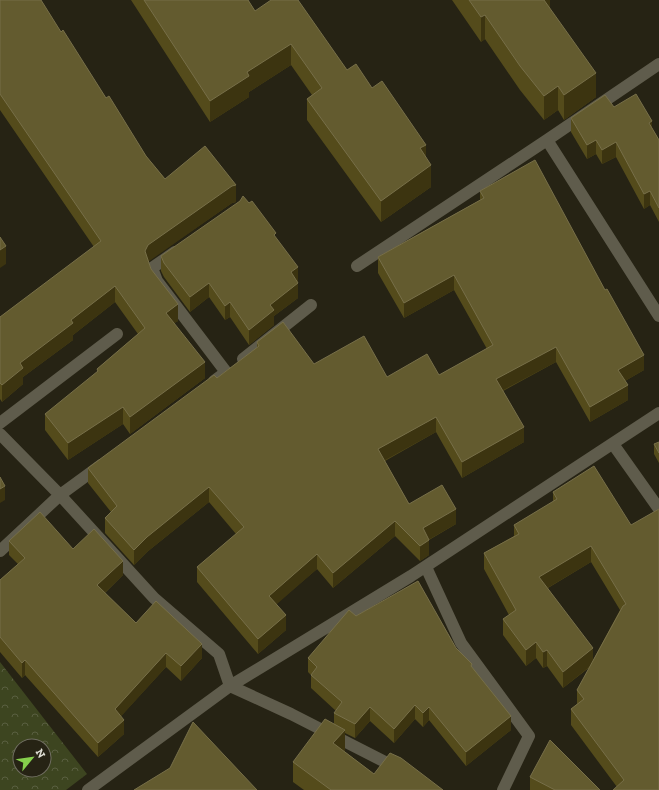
<svg xmlns="http://www.w3.org/2000/svg" width="659" height="790" font-family="'Zilla Slab',serif">
	<defs>
		<pattern id="park-crowns" width="20" height="18" patternUnits="userSpaceOnUse"><rect width="20" height="18" fill="#3d4520"/><path d="M2 6a3 3 0 1 1 6 0M12 15a3 3 0 1 1 6 0" fill="none" stroke="#595f40"/></pattern>
	</defs>
	<rect width="100%" height="100%" fill="#262314"/>
	<path fill="url(#park-crowns)" fill-rule="evenodd" d="M0 662 87 774 66 790H0ZM20 746H44V770H20Z"/>
	<g fill="none" stroke-linecap="round" stroke-linejoin="round">
		<path stroke="#5f5c4c" stroke-width="12" d="M547 140 659 316
			M175 252 152 268 157 281 226 372 214 381
			M357 266 547 140 659 64
			M243 359 311 305
			M0 423 117 334
			M0 434 60 495 154 598 219 654 230 686 291 714 397 768
			M613 444 659 509
			M0 551 60 495 101 465
			M426 567 461 643 529 736 503 790
			M88 790 230 686 411 576 659 413"/>
	</g>
	<path fill="#544b1b" fill-rule="evenodd" d="M0 0 61 32 106 98 146 156 165 179 236 202 232 203 148 261 151 269 178 321 174 323 205 378 130 434 123 424 68 460 45 430V414L97 373V369L138 334 115 302 73 335V340L23 377V384L2 402 0 399V317L94 247 0 110Z
		M131 0H248L255 11 372 88 426 157 431 187 381 222 307 120V99L312 95 291 65 249 92V97L210 122Z
		M452 0H550V9L596 97 564 120 558 110 544 120 520 90 485 39 481 42Z
		M614 107 652 128 659 140V222L650 205 644 209 616 157 602 164 596 154 587 159 571 132V118Z
		M480 191 644 370 625 381 628 400 590 422 556 362 503 391 524 442 462 478 436 432 385 461 409 504 456 524 429 540V555L420 561 395 536 333 588 317 569 276 604 286 630 258 654 197 582V567L236 534 209 502 147 552 134 565 105 533V518L111 512 88 483V468L217 378 257 348V342L314 364 387 377 439 375 487 349 454 290 404 318 378 273V257L480 200Z
		M249 203 276 239 298 282H297L298 298 274 316V325L249 345 230 317 225 320 209 297 190 312 164 277 161 271V256Z
		M659 442V463L654 454V444Z
		M553 492 631 525 659 790 617 787 571 725V709L577 704V690L590 667 563 688 547 666 543 668 536 658 526 666 503 635V619L509 615 484 569V553L514 536V525L553 502ZM591 562 620 610 593 660 548 588Z
		M9 541 73 549 123 575 105 593 136 623 202 658 181 681 166 667 121 716 124 734 98 757 25 675 22 678 0 652V580L18 564 9 555Z
		M356 616 456 648 472 667 511 730 466 766 429 720 423 727 415 719 394 743 370 721 355 738 345 733V750L344 751 374 774 443 790H304L293 782V762L334 724V713L336 711 311 688V675L308 672V658Z
		M530 777 600 790H530Z"/>
	<path fill="#3c3410" d="M542 0H550V15Z
		M485 15V39L481 42V17Z
		M291 44V65L249 92V97L210 122V101L247 72Z
		M596 73V97L564 120V95Z
		M558 86V110L544 120V96Z
		M652 121V135L649 123Z
		M596 140V154L587 159V145Z
		M616 142V157L602 164V150Z
		M426 145V166L420 148Z
		M431 165V187L381 222V201Z
		M236 185V202L232 203 148 262 145 251 148 245 232 186Z
		M650 191V205L644 209V194Z
		M6 246V264L0 268V250Z
		M298 267V282L291 287V272Z
		M454 275V290L404 318V303Z
		M209 283V297L190 312V297Z
		M298 283V298L274 316V325L249 345V330L270 305Z
		M115 286V302L73 335V340L23 377V384L2 402V385L20 363 71 320Z
		M230 302V317L225 320V306Z
		M178 304V321L166 329V313Z
		M556 347V362L496 394V379Z
		M644 355V370L618 385V370Z
		M205 362V378L130 434V417Z
		M628 385V400L590 422V407Z
		M123 407V424L68 460V443Z
		M436 417V432L378 464V449Z
		M524 427V442L462 478V462Z
		M5 486V500L0 503V489Z
		M209 487V502L147 552 134 565V550L147 537Z
		M456 509V524L423 543V528Z
		M395 521V536L333 588V573Z
		M429 540V555L420 561V546Z
		M591 546V562L539 593V577Z
		M317 554V569L269 611V596Z
		M123 561V575L97 600V585Z
		M286 615V630L258 654V639Z
		M536 642V658L526 666V650Z
		M202 644V658L181 681V666Z
		M593 648V664L563 688V672Z
		M547 650V666L543 668V652Z
		M166 653V667L115 723V709Z
		M25 660V675L22 678V663Z
		M415 705V719L394 743V729Z
		M370 707V721L355 738V724Z
		M429 707V720L423 727V713Z
		M511 716V730L466 766V752Z
		M124 720V734L98 757V743Z
		M345 730V750L333 763V743Z"/>
	<path fill="#635b2f" stroke="#776f49" d="M0 0H41L61 32 63 30 106 98 109 96 146 156 165 179 205 146 236 185 232 186 148 245 145 251 151 269 178 304 166 313 205 362 130 417 123 407 68 443 45 414 98 371 97 369 145 328 115 286 71 320 73 323 20 363 23 368 2 385 0 383V317L101 241 0 94Z
		M144 0H248L255 11 271 0H298L347 70 356 64 372 88 382 81 426 145 420 148 431 165 381 201 307 99 322 88 291 44 247 72 249 76 210 101Z
		M469 0H544L596 73 564 95 558 86 544 96 520 66 485 15 481 17Z
		M636 94 652 121 649 123 659 140V208L650 191 644 194 616 142 602 150 596 140 587 145 571 118 605 95 614 107Z
		M535 160 605 290 607 289 644 355 618 370 628 385 590 407 556 347 496 379 524 427 462 462 436 417 378 449 409 504 442 485 456 509 423 528 429 540 420 546 395 521 333 573 317 554 269 596 286 615 258 639 197 567 244 527 209 487 147 537 134 550 105 518 117 506 88 468 214 375 217 378 259 346 257 342 283 322 314 364 364 336 387 377 427 354 439 375 493 345 454 275 404 303 378 257 484 198 480 191Z
		M243 196 249 203 252 201 276 233 274 235 298 267 291 272 298 283 270 305 274 310 249 330 230 302 225 306 209 283 190 297 164 263 161 256 240 201Z
		M0 237 6 246 0 250Z
		M659 442V453L654 444Z
		M594 466 631 525 659 509V790H613L624 780 571 709 584 699 577 690 623 606 626 604 591 546 539 577 593 648 563 672 547 650 543 652 536 642 526 650 503 619 516 610 484 553 519 534 514 525 557 499 553 492Z
		M0 477 5 486 0 489Z
		M40 512 73 549 94 529 123 561 97 585 136 623 156 601 202 644 181 666 166 653 115 709 124 720 98 743 25 660 22 663 0 637V580L25 558 9 541Z
		M418 581 456 648 472 664 471 666 511 716 466 752 429 707 423 713 415 705 394 729 370 707 355 724 334 713 342 702 311 675 317 667 308 658 349 610 356 616Z
		M325 719 345 730 333 743 374 774 390 753 401 758 443 790H331L293 762Z
		M193 722 257 790H134L170 768Z
		M550 740 600 790H555L530 777Z"/>
	<g transform="translate(32 758) rotate(61)"><circle r="19" fill="#262314" stroke="#706e61"/>
	<path d="M0-3L7 15L0 10L-7 15Z" fill="#86cf4c"/>
	<text y="-6" font-size="11" font-weight="bold" text-anchor="middle" fill="#dfded4">N</text>
	</g>
</svg>
